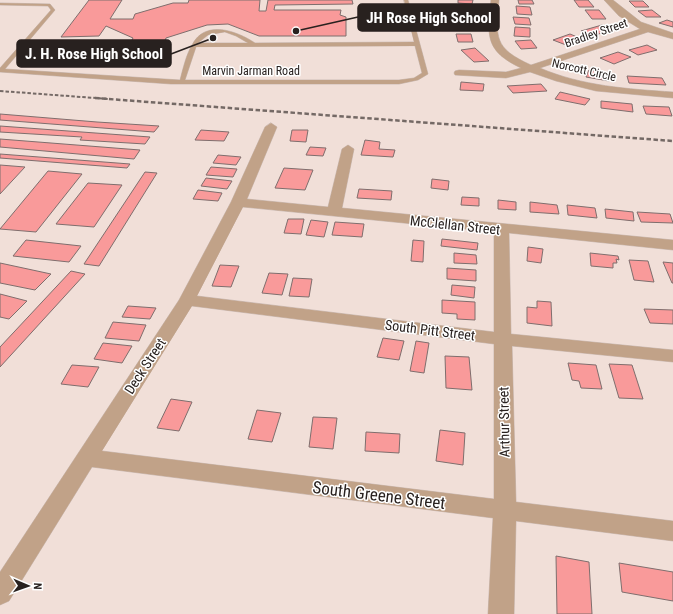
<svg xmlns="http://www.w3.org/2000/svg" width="673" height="614" font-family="'Roboto Condensed',sans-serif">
	<rect width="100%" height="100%" fill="#f1dfd8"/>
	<path fill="#f99a9a" stroke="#7f6e6d" d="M89 0H122L110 19H133L135 14 173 3H188L189 0H260L259 11H266L268 0H352L353 4 275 5 274 10H341L340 15 346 17V36H259L228 24 207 25 166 38 156 61H121L133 38 106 26 99 36 61 37Z
		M458 0H473L472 4 458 3Z
		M518 0H532L534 4H519Z
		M574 0H588L594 7H579Z
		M629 1H643L649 7H635Z
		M516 6 530 7 532 15 517 14Z
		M585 10H599L606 19H592Z
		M652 10 661 17H646L638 11Z
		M513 17 529 18 531 25 515 24Z
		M667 20 673 22V27L659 23Z
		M602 25 613 29 593 36 581 31Z
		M515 27 530 28V37L514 36Z
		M456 34H471L473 42H458Z
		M570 34 582 39 566 45 553 40Z
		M531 40 537 48 521 49 515 41Z
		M647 45 657 50 638 55 629 50Z
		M475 48 489 61 474 62 461 50Z
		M618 52 631 57 614 64 600 58Z
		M589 70 612 74 609 81 586 77Z
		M627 76 662 78 666 85 629 83Z
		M461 82 484 84 483 91 460 90Z
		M541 84 547 91 513 93 507 86Z
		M560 92 590 99 585 105 555 99Z
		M601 101 632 104 633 112 601 108Z
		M643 106 669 107 672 116 646 114Z
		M0 114 97 122 159 126 154 132 0 120Z
		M0 126 150 137 145 144 80 140 82 137 0 132Z
		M201 130 229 132 224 141 195 140Z
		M292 130H308L306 142 290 141Z
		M0 139 140 150 134 159 0 147Z
		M365 140 380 142 379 149 395 150 393 157 361 155Z
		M310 147 326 148 323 156 306 155Z
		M0 154 130 164 127 168 0 158Z
		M218 155 241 157 236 165 213 163Z
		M0 165 25 167 0 194Z
		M211 167 237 169 233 177 206 175Z
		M284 168 313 170 305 190 275 188Z
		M48 171 82 174 36 232 0 229Z
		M145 172 157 173 99 266 84 264Z
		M206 178 232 181 227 189 201 186Z
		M432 179 449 181 448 190 431 188Z
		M88 183 122 185 94 227 56 224Z
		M359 189 392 191 391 200 357 198Z
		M198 190 222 193 218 201 193 199Z
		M462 197 479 198V206L461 205Z
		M498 200 516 202V210L498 209Z
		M530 202 557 205 559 214 530 212Z
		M567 205 595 208 597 218 568 215Z
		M605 209 633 212 634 221 606 218Z
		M637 212 670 214 673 223 641 222Z
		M288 219H304L301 234 284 233Z
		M311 220 328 222 324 237 306 235Z
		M335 222 364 224 362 237 332 235Z
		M442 239 478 243 477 250 441 246Z
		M26 240 81 246 69 262 13 256Z
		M413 240 424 241 423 262 411 261Z
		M528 247 543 249 541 263 527 261Z
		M454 253 476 255 477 264 454 263Z
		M590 253 618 256 619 260 616 259 617 263H613V268L591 266Z
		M629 260 648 261 654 282 634 280Z
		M663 262 673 263V283H672Z
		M0 263 51 274 35 290 0 283Z
		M220 265 239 266 231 287 212 286Z
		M447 268 476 270V281L447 279Z
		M71 271 85 274 0 367V347Z
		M269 273 288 274 282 295 262 293Z
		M293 278 312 279 309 297 289 296Z
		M452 285 475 287 474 298 451 295Z
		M0 294 27 301 9 319 0 317Z
		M442 300 475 302V320L457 319V314L442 313Z
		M537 301 551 302 552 326 527 323V307L537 308Z
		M128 306 156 308 150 319 122 317Z
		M644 309 673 310V324L650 323Z
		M113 322 146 325 139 341 105 338Z
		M383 338 404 341 399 360 377 357Z
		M416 341 429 343 424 373 410 371Z
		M103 343 132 346 122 363 94 359Z
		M445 356 469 357 472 390 446 388Z
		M568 363 596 365 602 389 581 388 579 381 572 380Z
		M609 364 632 365 643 399 619 398Z
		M72 365 99 367 88 387 61 384Z
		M171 399 192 402 179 431 157 428Z
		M257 410 281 413 272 442 248 439Z
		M313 417 337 418 333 449 309 447Z
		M440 430 465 433 463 465 436 461Z
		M366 432 400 434 399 453 365 451Z
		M556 556 589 562 592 614H557Z
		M619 563 673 572V601L622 592Z"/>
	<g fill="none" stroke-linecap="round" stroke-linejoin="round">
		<g stroke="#cdbdb7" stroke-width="1">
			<path id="lane" d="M404 0H408L428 74 418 80 399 84H171L0 72V68L51 10 48 6 0 5V3L50 4 55 10 5 69 180 80C183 69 186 55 192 45 205 19 237 31 255 43L414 42ZM225 32 236 36 248 43H198L208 35ZM415 46 422 73 414 78 399 80H185L196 47Z"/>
		</g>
		<g stroke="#cdbdb7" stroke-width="1">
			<path id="street" d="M491 0H499C496 37 493 48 531 65L640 29 619 16 604 0H613L641 22 673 33V39L648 32 540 68C582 86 628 89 673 92V98L596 91 556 81 530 72 506 78 455 75 454 73 455 71 459 70 506 72 521 68C485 51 487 36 491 0Z
				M271 123 277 127 247 199 328 207 342 149 348 145 354 149 342 208 673 240V250L509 233 511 334 673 350V362L512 346 516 502 673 521V541L516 521 514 614H488L493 518 92 467 9 601 0 605V572L179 300 231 202 265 127ZM243 207 494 232V332L197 296ZM192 306 494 344V499L102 451Z"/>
		</g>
		<use href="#lane" fill="#c1a288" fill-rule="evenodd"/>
		<use href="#street" fill="#c1a288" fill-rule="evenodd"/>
		<path stroke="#746965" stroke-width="2" stroke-dasharray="3.5 2" stroke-linecap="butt" d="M0 91 109 99"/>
		<path stroke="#746965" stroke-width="2.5" stroke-dasharray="4.5 2.5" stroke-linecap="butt" d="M95 98 673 141"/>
	</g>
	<g text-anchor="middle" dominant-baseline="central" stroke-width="3" stroke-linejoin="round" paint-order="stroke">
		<g font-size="12" fill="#28211f" stroke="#fff">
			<text transform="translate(596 33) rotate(-19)">Bradley Street</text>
			<text transform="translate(584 70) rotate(13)">Norcott Circle</text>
			<text x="251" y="71">Marvin Jarman Road</text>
		</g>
		<g font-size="14" fill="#28211f" stroke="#fff">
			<text transform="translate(455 225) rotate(6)">McClellan Street</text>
			<text transform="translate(430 330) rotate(7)">South Pitt Street</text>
			<text transform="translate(145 366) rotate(-57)">Deck Street</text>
			<text transform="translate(504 422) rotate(-91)">Arthur Street</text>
		</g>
		<g font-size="17" fill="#28211f" stroke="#fff">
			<text transform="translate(379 495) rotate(7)">South Greene Street</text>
		</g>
	</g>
	<path fill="none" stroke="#28211f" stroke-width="1.5" d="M296 31L358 17M213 38L171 54"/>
	<g fill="#28211f" stroke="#fff" stroke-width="1.5">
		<circle cx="296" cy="31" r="4"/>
		<circle cx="213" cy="38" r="4"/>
	</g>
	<g fill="#28211f" stroke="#28211f" stroke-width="1.5">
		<rect x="358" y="4" width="141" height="27" rx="4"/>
		<rect x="17" y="40" width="154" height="27" rx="4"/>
	</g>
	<g font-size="15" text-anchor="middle" font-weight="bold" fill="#fff">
		<text x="429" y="23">JH Rose High School</text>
		<text x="94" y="59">J. H. Rose High School</text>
	</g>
	<g transform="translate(28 586) rotate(92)" stroke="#ffffff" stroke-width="3" paint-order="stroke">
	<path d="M0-3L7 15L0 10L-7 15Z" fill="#28211f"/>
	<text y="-6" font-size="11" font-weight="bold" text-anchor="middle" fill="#28211f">N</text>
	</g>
</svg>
